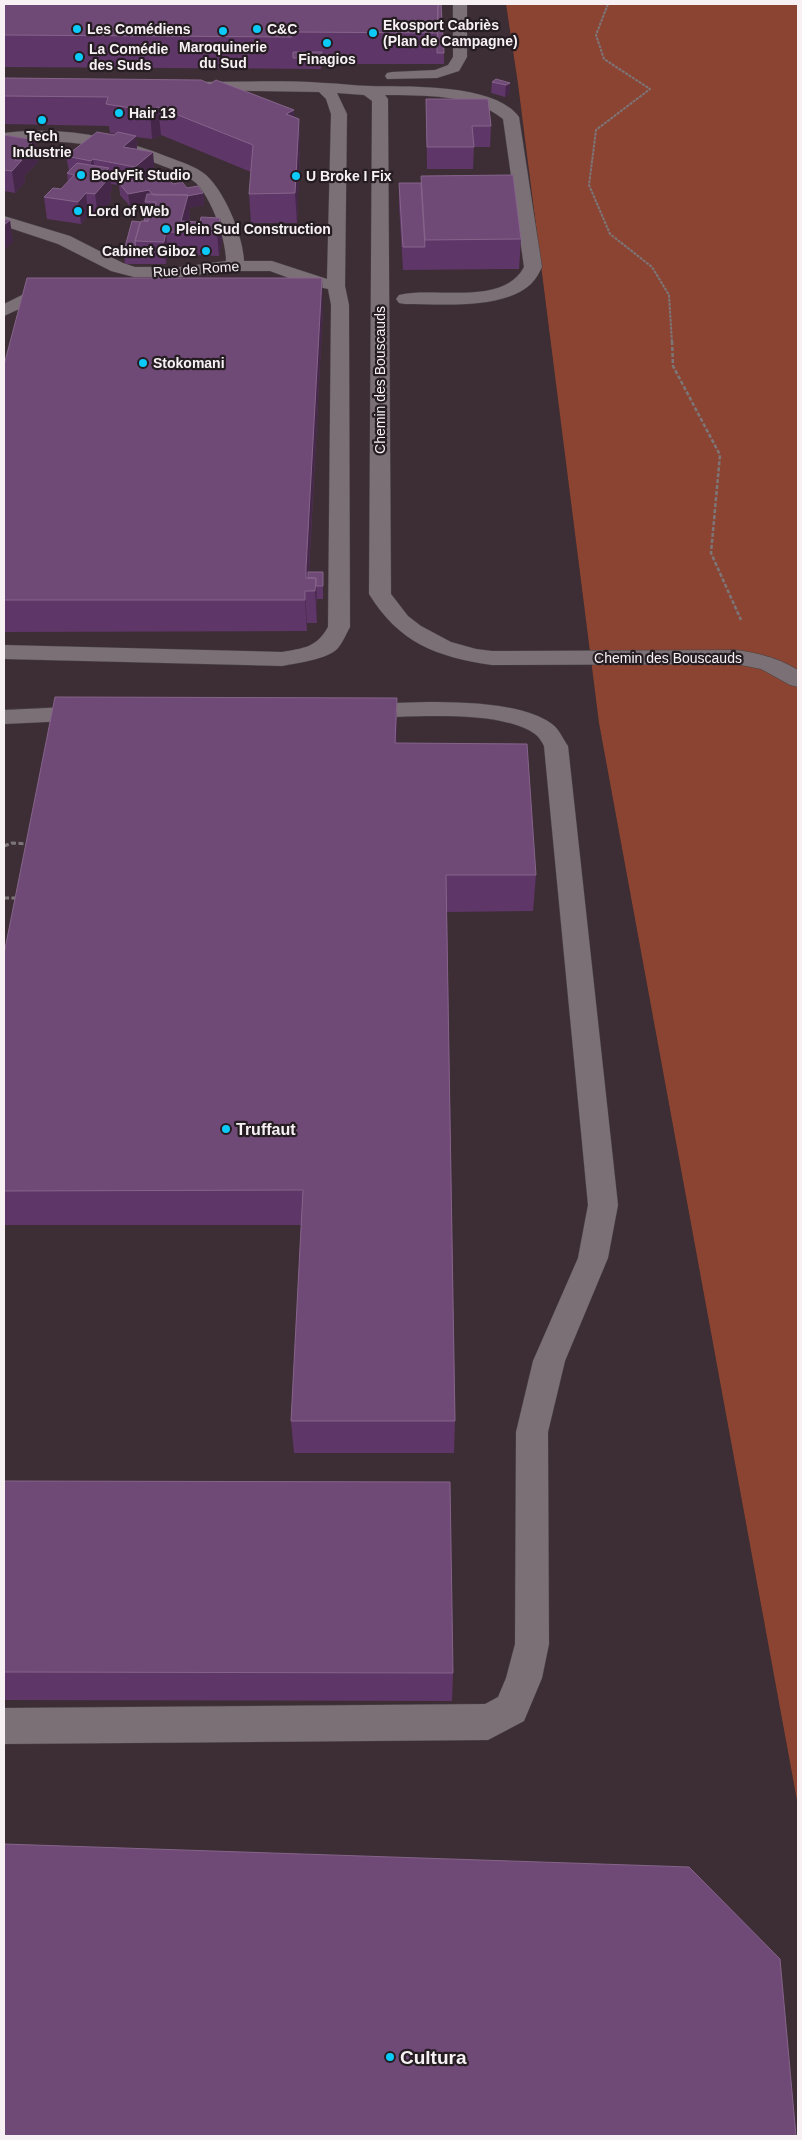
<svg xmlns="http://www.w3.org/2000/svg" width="802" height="2140" font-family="Helvetica,sans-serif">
	<rect width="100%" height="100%" fill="#2f272b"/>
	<path fill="#3d2e36" d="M4 4H506L518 84 599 723 798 1806V2136H4Z"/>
	<path fill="#8b4432" d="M506 4H798V1806L599 723 518 84Z"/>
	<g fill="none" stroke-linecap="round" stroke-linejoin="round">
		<g stroke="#484245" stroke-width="1">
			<path id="minor" d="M453 4H467V57L459 71 437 78 387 79 385 76 387 73 392 72 435 70 448 65 453 57Z
				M198 82C240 82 282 80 324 83 339 83 354 86 370 86 407 87 495 83 519 117L542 267C539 273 536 279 531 284 503 310 441 304 405 304L399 303 396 299 399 295C434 286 503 307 524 267L503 119C471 93 424 96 385 95L388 99 391 594 408 616 421 626 451 642 476 649 492 651 736 650C758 653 779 658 798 670V687L790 685 761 669 736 664 492 665C437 657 399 643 369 594L372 101 364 95 337 93 347 114 345 286 349 305 350 627C346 634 343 642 338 648 329 659 297 663 282 666L4 659V645L282 652C304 648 316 648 328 627L331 305 328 289 305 284 270 271H225L181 277H134L111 271 58 244 4 226V216L70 236 123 263 135 267H181L226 261C226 239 212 199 196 183 185 174 171 169 158 164 108 144 58 138 4 143V133C60 126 116 136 168 157 181 162 195 166 206 175 225 192 243 236 244 261H272L327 279 331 114 326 99 319 92 193 90 190 87 193 84Z
				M55 286 61 287 64 291 61 295 41 299 4 316V304L30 291Z
				M428 702C462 702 524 703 552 724 559 729 563 739 568 746L618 1205 608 1258 565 1361 548 1432 549 1644 542 1678 524 1721 488 1740 4 1744V1708L485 1704 498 1697 506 1678 515 1644 516 1432 533 1361 578 1258 588 1205 544 746C542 742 539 737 535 734 498 708 405 718 360 718L352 716 349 711 352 706 360 704Z
				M90 706 98 708 101 713 98 718 90 720 4 724V710Z"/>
		</g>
		<path stroke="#7d7679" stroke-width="2" stroke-dasharray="3 1" stroke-linecap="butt" d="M608 4 596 35 604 59 650 89 596 130 589 185 610 234 652 267 669 295 672 343"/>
		<path stroke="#7d7679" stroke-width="2.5" stroke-dasharray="4 2" stroke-linecap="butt" d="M672 341 673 366 720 455 711 553 741 620"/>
		<path stroke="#7d7679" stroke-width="3" stroke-dasharray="5 2.5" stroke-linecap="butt" d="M4 846 12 843 30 844
			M4 898H18"/>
		<use href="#minor" fill="#7a7075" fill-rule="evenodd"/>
	</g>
	<path fill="#5f3668" d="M4 4H441L444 53V64H322L321 69 4 67Z
		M4 78 294 117 299 119 300 147 297 223H251L249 194 251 172 161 135 152 139 136 137 137 149 155 174 152 176 187 188 203 193 204 205 189 208 190 217 189 221 200 222 220 218 222 240 219 256 168 254 166 264H125L124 251 144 221 146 212 145 203 130 206 120 195 119 185 111 184 112 190 110 192 111 201 98 216 88 215 81 224 47 219 44 197 61 189 68 182 67 173 69 171 66 156 116 134 110 133 109 126 4 124Z
		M492 82 510 83 509 94 505 97 491 93Z
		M426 99 491 126 490 147H474L473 169H427Z
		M4 135 35 140 38 162 24 176 25 182 15 193 4 191Z
		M421 176 521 239 519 269 403 270 399 205V183H421Z
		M323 308 309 572H323V599H317V623H307V631L4 632V365Z
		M397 698V743L536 875 533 911 447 912 455 1421 454 1453H294L291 1421 301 1225H4V954Z
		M4 1481 453 1673 452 1701 4 1700Z"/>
	<path fill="#452849" d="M322 52V63L321 69V58Z
		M510 83 509 94 505 97 506 85Z
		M158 107 161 135 152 139 150 111Z
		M294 110 295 138 286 114Z
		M299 119 300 147 297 223 295 193Z
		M136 136 138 158 123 147Z
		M35 140 38 162 24 176 25 182 15 193 12 171 15 160Z
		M153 152 155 174 138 189 135 167Z
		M93 159 96 181 94 183 91 161Z
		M109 168 112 190 110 192 111 201 98 216 95 194 100 178Z
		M149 190 150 202H145V203L130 206 128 194Z
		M86 193 88 215 81 224 78 202Z
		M203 193 204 205 189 208 190 217 186 232 159 202Z
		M4 216 5 224 10 220 13 242 4 250Z
		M220 218 222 240 219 256 217 233Z
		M166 232 168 254 166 264 164 242Z
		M322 278 323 308 308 586 307 591 306 568Z
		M316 578 317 609V623L315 591Z
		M305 591 307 623V631L305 600Z
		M397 698V734L395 780V743Z"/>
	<path fill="#704a77" stroke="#85648a" d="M4 4H438L437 33 292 32V37L4 35Z
		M438 4H441L444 53H437Z
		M293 52H322L321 58H293Z
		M4 78 201 80 210 84 216 80 294 110 286 114 299 119 295 193 249 194 253 145 158 107 150 111 106 104 108 97 4 96Z
		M496 79 510 83 506 85 492 82Z
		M426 99H488L491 126H472L474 147H427Z
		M97 132 114 135 118 132 136 136 123 147 153 152 135 167 93 159 91 161 66 156Z
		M4 135 35 140 15 160H22L12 171 4 170Z
		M77 163 109 168 100 178 108 179 95 194 86 193 78 202 44 197 53 188 61 189 74 175 67 173Z
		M165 174 173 184 182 182 187 188 198 186 203 193 187 196 188 195H153L149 190 128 194 119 183Z
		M513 175 521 239 425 240 421 176Z
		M399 183H421L425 247H403Z
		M147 194 188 195 181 221 200 222 201 217 220 218 217 233 166 232 164 242 135 241 141 221H148L150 212H154L156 202H145Z
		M146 212H150L148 221H144Z
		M4 219 10 220 4 225Z
		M132 221 140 222 135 241 136 252 124 251Z
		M27 278H322L306 568V578H316L315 591H305V600H4V365Z
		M308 572H323V586H316V578H308Z
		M55 697 397 698 395 743 527 744 536 875H446L455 1421H291L303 1190 4 1191V954Z
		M4 1481 450 1482 453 1673 4 1672Z
		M4 1844 689 1867 780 1959 796 2136H4Z"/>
	<g fill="#0ccafa" stroke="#251d21" stroke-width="2">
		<circle cx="77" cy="29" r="5"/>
		<circle cx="257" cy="29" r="5"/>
		<circle cx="223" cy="31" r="5"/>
		<circle cx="373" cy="33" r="5"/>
		<circle cx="327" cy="43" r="5"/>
		<circle cx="79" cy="57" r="5"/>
		<circle cx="119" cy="113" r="5"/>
		<circle cx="42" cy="120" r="5"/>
		<circle cx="81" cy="175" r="5"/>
		<circle cx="296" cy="176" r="5"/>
		<circle cx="78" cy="211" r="5"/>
		<circle cx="166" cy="229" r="5"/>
		<circle cx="206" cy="251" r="5"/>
		<circle cx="143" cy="363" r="5"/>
		<circle cx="226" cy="1129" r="5"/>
		<circle cx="390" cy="2057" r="5"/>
	</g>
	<g text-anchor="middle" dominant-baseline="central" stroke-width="4.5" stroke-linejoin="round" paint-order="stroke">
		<g font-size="14" font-weight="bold" fill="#f7f1f4" stroke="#251d21" text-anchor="start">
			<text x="383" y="25">Ekosport Cabriès<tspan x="383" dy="16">(Plan de Campagne)</tspan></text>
			<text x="87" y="29">Les Comédiens</text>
			<text x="267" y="29">C&amp;C</text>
			<text x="223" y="47" text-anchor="middle">Maroquinerie<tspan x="223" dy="16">du Sud</tspan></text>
			<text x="89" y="49">La Comédie<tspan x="89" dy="16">des Suds</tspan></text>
			<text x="327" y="59" text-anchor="middle">Finagios</text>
			<text x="129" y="113">Hair 13</text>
			<text x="42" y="136" text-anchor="middle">Tech<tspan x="42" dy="16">Industrie</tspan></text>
			<text x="91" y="175">BodyFit Studio</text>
			<text x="306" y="176">U Broke I Fix</text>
			<text x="88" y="211">Lord of Web</text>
			<text x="176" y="229">Plein Sud Construction</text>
			<text x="196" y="251" text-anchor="end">Cabinet Giboz</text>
			<text x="153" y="363">Stokomani</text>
		</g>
		<g font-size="14" fill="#f7f1f4" stroke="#251d21">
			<text transform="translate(196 269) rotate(-4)">Rue de Rome</text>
			<text transform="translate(380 380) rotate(-90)">Chemin des Bouscauds</text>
			<text x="668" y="658">Chemin des Bouscauds</text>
		</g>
		<g font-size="16" font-weight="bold" fill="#f7f1f4" stroke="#251d21" text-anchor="start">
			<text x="236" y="1129">Truffaut</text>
		</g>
		<g font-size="19" font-weight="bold" fill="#f7f1f4" stroke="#251d21" text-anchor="start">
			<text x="400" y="2057">Cultura</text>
		</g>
	</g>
	<rect width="802" height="2140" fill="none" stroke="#f7f1f4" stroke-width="10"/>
</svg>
